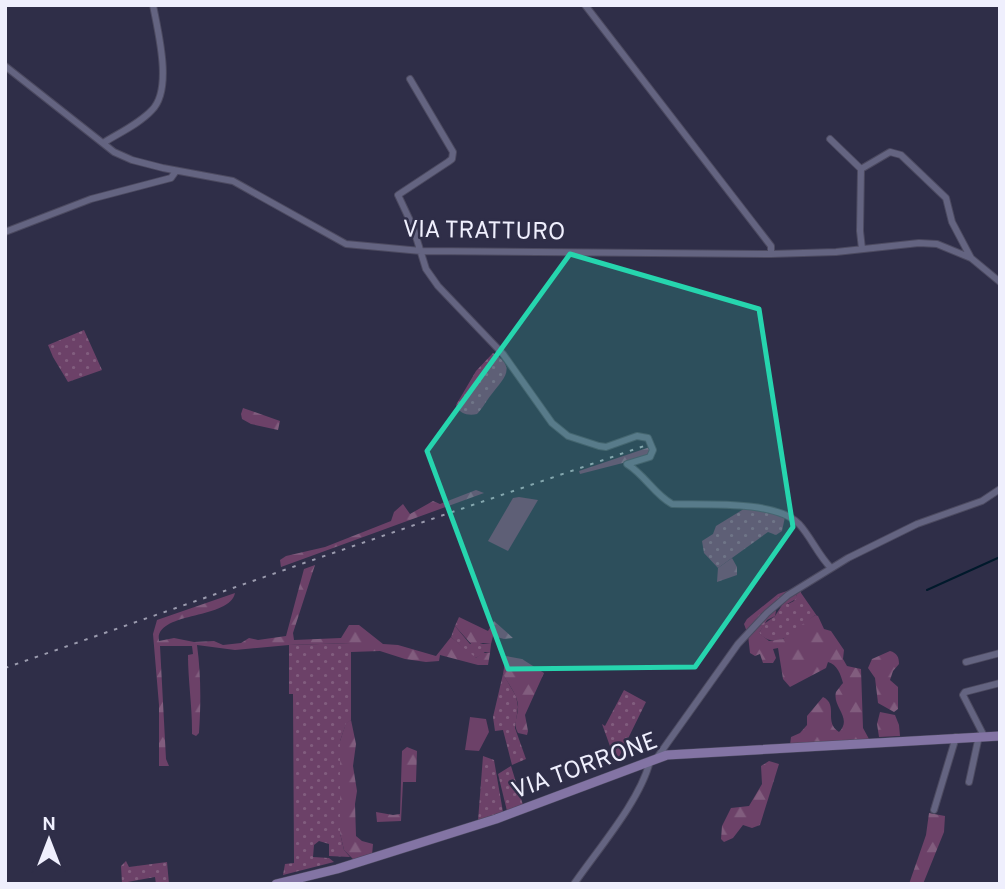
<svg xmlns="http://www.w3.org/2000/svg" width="1005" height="889" font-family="Overpass,sans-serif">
	<defs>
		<pattern id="grass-dots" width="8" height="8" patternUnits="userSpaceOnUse" patternTransform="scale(1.75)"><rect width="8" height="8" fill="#6c4168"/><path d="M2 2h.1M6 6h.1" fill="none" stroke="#815d7e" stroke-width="1.8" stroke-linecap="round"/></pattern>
		<pattern id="forest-firs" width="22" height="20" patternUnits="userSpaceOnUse" patternTransform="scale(1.75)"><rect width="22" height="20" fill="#6c4168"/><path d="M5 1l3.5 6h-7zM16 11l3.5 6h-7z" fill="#815d7e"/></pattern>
	</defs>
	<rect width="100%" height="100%" fill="#2f2e48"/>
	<path fill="url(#grass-dots)" d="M84 330 102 370 68 382 53 357 48 345Z
		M493 353C518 368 503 379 491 395 486 401 483 408 477 414 469 416 459 414 456 405L476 371Z
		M747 507 785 517 782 531 776 535 768 532 718 568 704 553 702 541 713 534 716 526Z
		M799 590 817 616 815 615C800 628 777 653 759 633L764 624 775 616 784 602 788 604 794 601Z
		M455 626 470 644H491L490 653 485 652 476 658 472 656 451 637Z
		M351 643V720L346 724 340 741V833L344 850 350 857 329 856V844L319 841 314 845 313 857 329 858 334 862 283 875 285 864 294 863 293 694H289V645Z
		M503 674 516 696 518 707 515 728 526 759 512 765 503 730 495 731 493 717Z
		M624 690 646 702 616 763 602 724 605 726Z
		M483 756 494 760 503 812 478 821Z
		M511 766 523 805 507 811 498 774Z
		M126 861 129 867 167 862 169 884H156L155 877 122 883 121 866Z"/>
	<path fill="url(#forest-firs)" d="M243 408 280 421 278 430 251 424 242 419 241 414Z
		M650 447V456L580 474 579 471Z
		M476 490 484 493 281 567 280 560 286 556 325 547 391 521 394 512 403 504 410 514 433 501 440 504Z
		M732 558 737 567V575L717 582 718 568Z
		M315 565 293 633 294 640 341 638 349 625H359L383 644 398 645 436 656 451 637 476 658 482 653H490L488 665H478L440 655 439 661 426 662 405 659 380 651 351 652V643L289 645 235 650 197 645C201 674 201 703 199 733L196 736 192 734V730C192 705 188 680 188 655L193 654 192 646H160L166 759 169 766H159V705L153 634 157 620 235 593C230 620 154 611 159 641L174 638 194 642 214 641 223 645 241 643 249 638 258 640 286 636 304 569Z
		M790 590 797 593 796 599 787 604 784 602 771 607 776 611 775 616 767 620 759 633 769 641 783 639 815 615 818 616 824 629 831 631 844 650 843 659 847 666 861 669 863 728 869 739 790 745 791 737 800 733 807 725V716L823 697C839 705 823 722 839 732 853 718 832 707 836 692 836 692 842 684 843 683 841 675 837 664 828 662L826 668 790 687 783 679 778 648 773 649 776 658 773 663H763L760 654 755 656 750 653 748 635 744 624 747 619 778 594Z
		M459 617 488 631 494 621 513 638 504 639 493 636 491 644 483 643 473 646 455 626Z
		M890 651C897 653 899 657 899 664L893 671 890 680 898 687V709L894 712 878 703 875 678 868 668 872 659Z
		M506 656 522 659 544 673 525 715 528 731 527 735 518 733C512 723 519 715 518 705 517 694 508 684 503 674Z
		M880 712 895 715 899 725 900 736 879 737 877 724Z
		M351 720 356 744 353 766 357 791 355 804 356 836 362 841 373 844 372 855 354 860 344 850 340 833V741L346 723Z
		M407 747 417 751 416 782H403L401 821 377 822 376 812 393 815 400 814 402 751Z
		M769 761 779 764 760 825 752 828 743 825 733 838 724 842 721 839 722 826 731 808 749 806 762 784 761 766Z
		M929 813 945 816 944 832 923 884H909L926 835Z"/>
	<path fill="#6c4168" d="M519 497 538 500 508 551 488 541 513 498Z
		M470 717 486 719 489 732 479 751 465 750Z"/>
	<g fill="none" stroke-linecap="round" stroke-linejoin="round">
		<path stroke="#00192b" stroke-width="2" d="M927 590 1000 557"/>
		<g stroke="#4c4a60" stroke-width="8">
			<path id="street" d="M585 5 771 246V254
				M5 66 114 152 132 160 163 168 233 181 346 244 421 251 771 254 836 252 919 243 937 244 971 258 1000 282
				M410 79 453 152 452 159 448 162 398 195 413 227 426 269 438 286 503 354 552 423 568 436 599 446 606 447 637 436 648 438 653 450 650 457 627 464C645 475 654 494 672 504 704 505 776 500 799 524 811 537 818 555 831 568
				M830 139 861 169 860 231 862 249
				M103 143C119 133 139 124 152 110 173 89 158 32 153 5
				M861 169 890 152 901 155 946 198 952 222 971 258
				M5 232 91 199 171 178 176 171
				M966 662 1000 653
				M984 736 963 695 965 692 1000 683
				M656 759 738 644 767 613 788 595 848 558 917 524 982 501 1000 489
				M969 782 979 736
				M934 810 956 737
				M574 884C598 849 640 801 650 761"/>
		</g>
		<g stroke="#4c4a60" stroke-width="10">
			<path id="secondary" d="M276 884 337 869 496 819 667 755 1000 736"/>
		</g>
		<use href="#street" stroke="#646481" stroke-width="6"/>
		<use href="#secondary" stroke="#8374a4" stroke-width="9"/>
		<path stroke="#9b9bae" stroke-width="2" stroke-dasharray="3.5 7" stroke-linecap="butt" d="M5 668 307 562 647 445"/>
	</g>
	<path fill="#26d5ae" fill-opacity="0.2" stroke="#26d5ae" stroke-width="5" stroke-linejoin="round" d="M570 254 759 309 793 527 695 667 508 669 427 451Z"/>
	<g text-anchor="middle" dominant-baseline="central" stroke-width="5" stroke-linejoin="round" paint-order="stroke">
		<g font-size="24" fill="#efeffd" stroke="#2f2e48">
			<text transform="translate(484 232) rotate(1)">VIA TRATTURO</text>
			<text transform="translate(585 767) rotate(-20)">VIA TORRONE</text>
		</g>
	</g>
	<rect width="1005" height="889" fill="none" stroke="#efeffd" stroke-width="14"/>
	<g transform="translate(49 840)" stroke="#2f2e48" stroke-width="5" paint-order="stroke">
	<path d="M0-5L12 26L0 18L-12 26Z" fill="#efeffd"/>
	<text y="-10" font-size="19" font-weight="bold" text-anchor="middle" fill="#efeffd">N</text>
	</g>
</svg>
